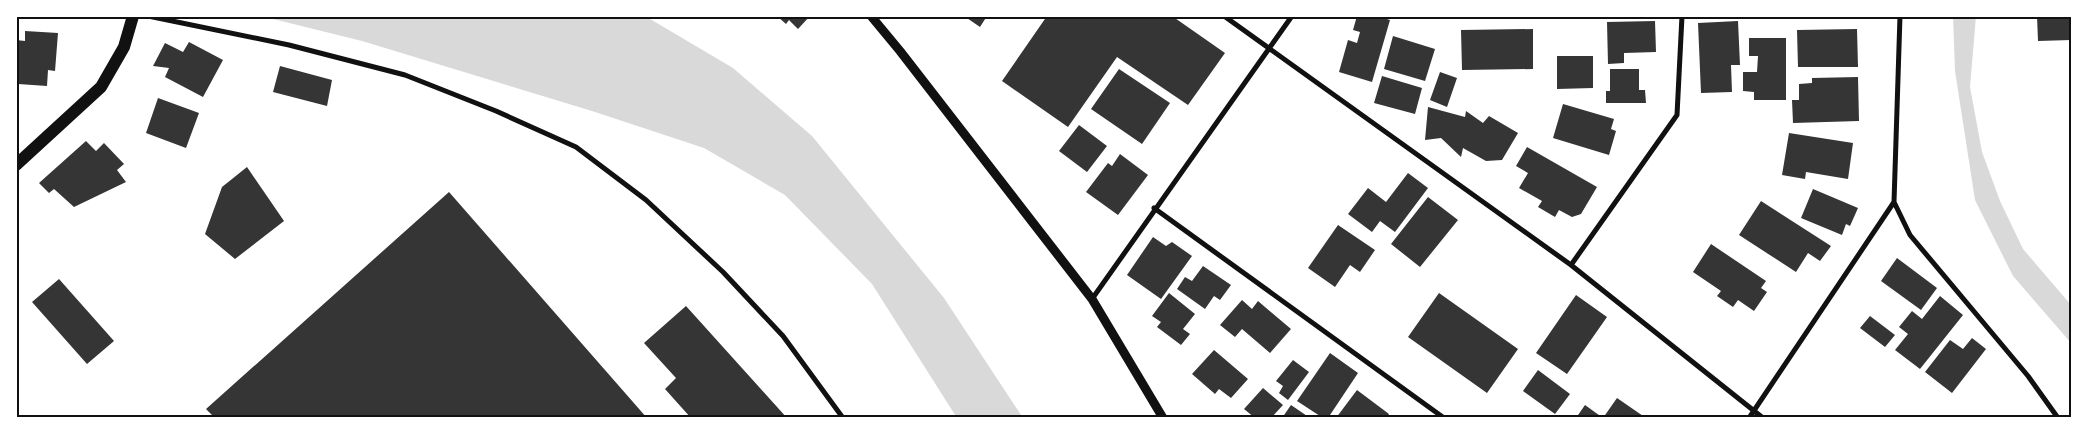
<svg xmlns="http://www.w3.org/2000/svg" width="2087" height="434" font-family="'Source Sans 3',sans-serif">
	<rect width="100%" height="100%" fill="#fff"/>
	<path fill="#d9d9d9" d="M261 16H645L733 68 812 136 944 298 1023 418H957L872 284 785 195 704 148 592 111 362 41Z
		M1953 16H1976L1970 87 1982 152 2000 201 2023 249 2071 305V343L2013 276 1975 200 1955 71Z"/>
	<path fill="#353535" d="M777 16H810L798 29 789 20 786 24Z
		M964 16H987L980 27Z
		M1047 16H1172L1225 53 1188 105 1117 57 1068 127 1002 81Z
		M1357 16H1378L1390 20 1372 82 1339 72 1348 40 1357 43 1360 32 1353 30Z
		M2037 16H2071V40L2038 41Z
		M1655 21 1656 52 1624 53V63L1608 64 1607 22Z
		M1738 21 1740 65H1731L1732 92 1701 93 1698 23Z
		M1533 29V69L1462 70 1461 30Z
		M1857 29 1858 67H1798L1797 30Z
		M25 31 58 33 55 71 48 70 47 86 18 84 16 40 25 41Z
		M1393 36 1435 49 1425 81 1384 69Z
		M1749 38H1786V100H1754V92L1743 91V72H1757L1758 56H1749Z
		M189 42 223 60 203 97 165 77 169 68 153 66 165 43 183 52Z
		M1557 56H1593V88L1557 89Z
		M280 66 332 80 327 106 273 92Z
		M1119 69 1170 103 1142 144 1091 109Z
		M1610 69H1639V90H1645L1646 103H1606V91H1610Z
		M1440 72 1457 78 1447 107 1430 100Z
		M1382 76 1422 88 1415 114 1374 103Z
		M1858 77 1859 121 1793 123 1792 100H1799V84L1812 83V78Z
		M158 98 199 113 186 148 146 133Z
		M1563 104 1614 119 1611 129 1616 131 1609 155 1553 138Z
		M1428 107 1465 117 1466 111 1483 123 1489 116 1518 133 1502 160 1486 161 1463 148 1461 157 1441 138 1425 140Z
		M1079 125 1107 146 1087 172 1059 151Z
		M1789 133 1853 143 1848 179 1806 172 1805 179 1782 175Z
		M86 141 96 151 104 143 124 164 117 170 126 182 74 207 54 189 49 193 39 183Z
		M1527 147 1597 187 1581 214 1572 217 1559 210 1555 217 1538 207 1542 201 1519 188 1528 173 1516 166Z
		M1120 154 1148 175 1118 215 1086 192 1108 163 1112 166Z
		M247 167 284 221 235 259 205 234 222 187Z
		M1408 173 1428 188 1395 232 1380 221 1372 232 1348 214 1368 188 1386 202Z
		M1813 189 1858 208 1850 226 1846 224 1842 235 1801 218Z
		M449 192 647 418H215L206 409Z
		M1428 197 1458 220 1420 267 1391 244Z
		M1761 201 1831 246 1820 261 1808 253 1796 272 1739 235Z
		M1338 225 1375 250 1360 272 1350 265 1335 287 1308 268Z
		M1153 237 1166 246 1172 242 1192 256 1161 299 1127 275Z
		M1711 244 1766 281 1761 288 1767 292 1754 311 1738 300 1733 307 1717 296 1721 291 1693 272Z
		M1897 258 1937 288 1921 310 1881 281Z
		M1203 266 1231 285 1220 300 1214 296 1205 309 1177 289 1185 277 1192 281Z
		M59 279 114 341 87 364 32 302Z
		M1169 293 1195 314 1183 329 1190 334 1181 345 1157 327 1161 322 1152 316Z
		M1439 293 1518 349 1487 393 1408 337Z
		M1576 295 1607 317 1567 374 1536 353Z
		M1940 296 1963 315 1920 369 1895 350 1908 334 1899 327 1912 311 1922 319Z
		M1242 300 1252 309 1258 301 1291 329 1270 353 1242 329 1235 337 1220 325Z
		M686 306 787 418H691L665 389 676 378 644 343Z
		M1870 316 1895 335 1885 347 1860 328Z
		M1972 338 1986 349 1952 393 1925 372 1950 340 1963 349Z
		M1214 350 1248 379 1231 398 1219 389 1215 394 1192 374Z
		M1330 353 1358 373 1328 418H1323L1297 401Z
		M1293 360 1309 372 1288 400 1279 393 1283 386 1276 381Z
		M1538 370 1570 394 1555 414 1523 391Z
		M1263 388 1283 405 1271 418H1255L1244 409Z
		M1357 390 1389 414 1387 418H1336Z
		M1617 398 1646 418H1576L1585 405 1603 418Z
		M1291 405 1310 418H1282Z"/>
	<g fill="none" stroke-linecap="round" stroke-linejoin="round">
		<path stroke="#111" stroke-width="5" d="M148 16 289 45 405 75 496 111 576 147 646 200 723 272 783 336 843 418
			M1224 16 1571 265 1763 418
			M1900 16 1894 202 1910 235 2028 376 2058 418
			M1154 208 1444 418
			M1571 265 1677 115 1682 16
			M1092 299 1292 16
			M1749 418 1894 202"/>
		<path stroke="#111" stroke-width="9" d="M871 16 900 51 1092 299 1163 418"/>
		<path stroke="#111" stroke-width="12" d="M16 165 101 87 124 47 133 16"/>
	</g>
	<rect width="2087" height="434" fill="none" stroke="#ffffff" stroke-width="35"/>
	<rect x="18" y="18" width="2052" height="398" fill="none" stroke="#111" stroke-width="2"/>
</svg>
